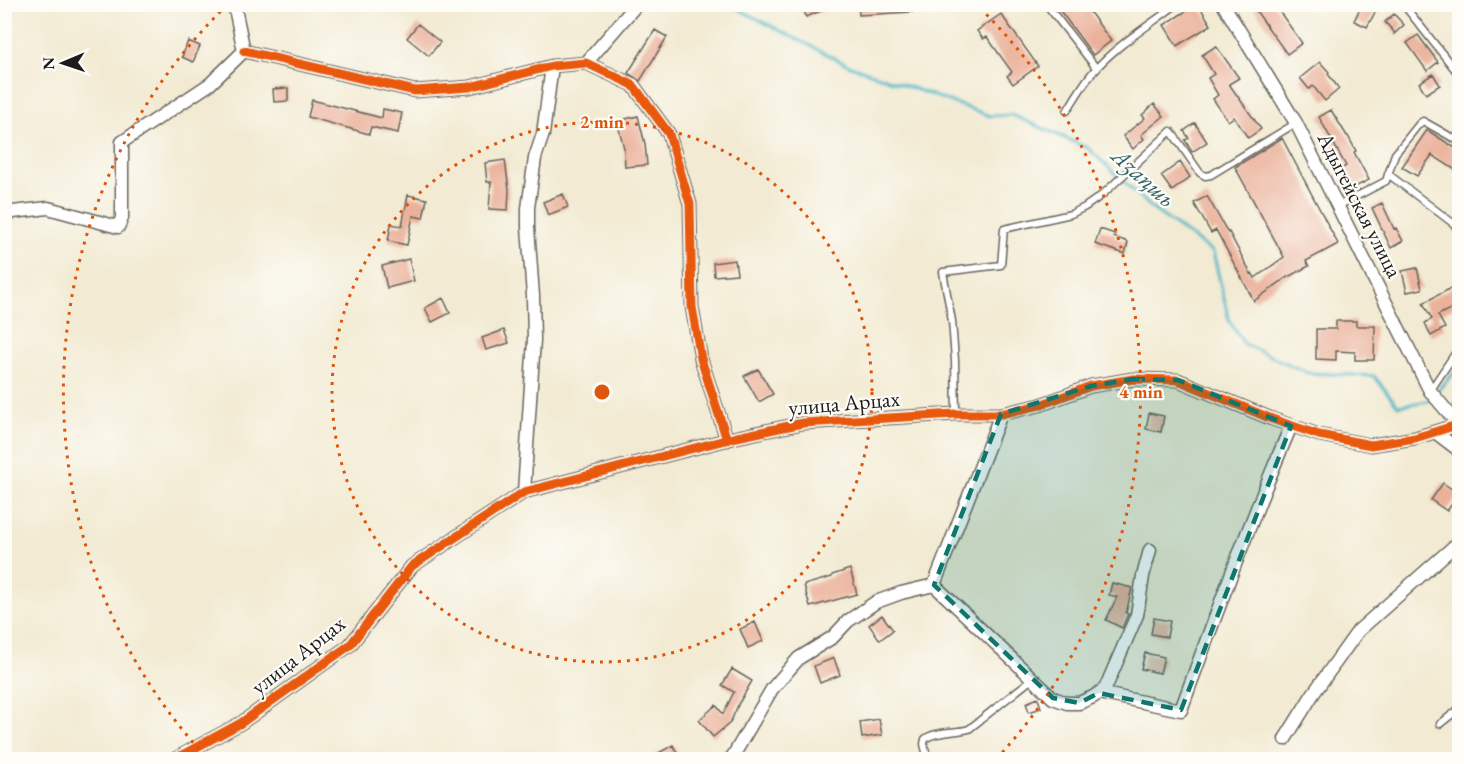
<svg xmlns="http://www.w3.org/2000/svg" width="1464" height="764" font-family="'EB Garamond',serif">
	<rect width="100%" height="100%" fill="#fdfcf7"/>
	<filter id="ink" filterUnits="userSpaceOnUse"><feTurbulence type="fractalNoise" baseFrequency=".0167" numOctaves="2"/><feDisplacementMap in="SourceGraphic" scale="12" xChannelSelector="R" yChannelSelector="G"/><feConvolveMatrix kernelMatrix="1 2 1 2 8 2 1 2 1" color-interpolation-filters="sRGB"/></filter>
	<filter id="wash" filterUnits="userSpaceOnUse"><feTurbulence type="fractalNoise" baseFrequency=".008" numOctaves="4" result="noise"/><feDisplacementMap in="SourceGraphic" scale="24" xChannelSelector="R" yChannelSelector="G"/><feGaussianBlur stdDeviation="1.35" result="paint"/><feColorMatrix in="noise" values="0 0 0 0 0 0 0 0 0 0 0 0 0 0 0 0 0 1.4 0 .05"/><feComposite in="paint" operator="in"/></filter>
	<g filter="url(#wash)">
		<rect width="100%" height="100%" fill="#f2ead2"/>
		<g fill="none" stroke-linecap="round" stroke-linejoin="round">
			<path stroke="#4ab5c7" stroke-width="3" d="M728 4 848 65 990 116 1012 115 1088 148 1154 210 1213 252 1229 320 1244 344 1308 373 1374 376 1398 406 1428 401 1431 396
				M1436 392 1460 367"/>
		</g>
		<g id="blocks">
			<path fill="#ebb29b" d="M802 4H835L836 5 806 17Z
				M858 4H913V12L859 15Z
				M1055 4H1084L1111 41 1093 55Z
				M1197 4H1198L1211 25 1177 46 1164 25Z
				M1251 4H1274L1302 43 1287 54Z
				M1362 4H1372L1378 7 1367 27 1354 21Z
				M1001 14 1038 66 1013 84 1007 76 1012 72 987 37 983 39 977 31Z
				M1394 14 1404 25 1394 34V32L1385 22Z
				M418 24 440 42 429 56 407 38Z
				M655 30 667 37 640 81 628 73Z
				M1418 35 1438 62 1427 71 1407 43Z
				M188 41 200 46 193 62 182 57Z
				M1216 46 1239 78 1229 84 1261 129 1248 138 1234 117 1228 121 1213 99 1218 95 1208 78 1214 74 1202 55Z
				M1320 62 1329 72 1328 74 1339 89 1325 101 1313 86 1309 89 1300 78Z
				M1433 74 1440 85 1426 94 1419 83Z
				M288 88V101L274 102 273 89Z
				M312 100 382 118 383 109 402 113 398 133 371 127 369 134 308 117Z
				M1154 104 1164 116 1141 135 1144 139 1133 149 1123 136 1145 118 1142 115Z
				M1331 110 1347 136H1348L1356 151 1354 152 1369 180 1349 190 1339 170 1346 166 1319 117Z
				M638 116 645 144 647 165 625 167 624 148 617 121Z
				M1195 123 1207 142 1192 152 1185 140 1189 138 1184 131Z
				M1427 130 1460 151V173L1432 155 1417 176 1402 167Z
				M1282 138 1338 244 1306 261 1309 266 1286 278 1254 301 1216 230 1211 233 1194 203 1207 196 1228 233 1229 232 1251 274 1252 273 1255 278 1284 257 1235 167Z
				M505 160 509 190 508 210 489 209 491 182H487L485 163Z
				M1180 162 1190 177 1172 191 1161 176Z
				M563 194 568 207 548 215 543 202Z
				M408 195 427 199 423 218 413 216 407 245 388 241 391 224 402 226Z
				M1382 203 1394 229 1396 228 1403 241 1391 248 1372 208Z
				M1100 229 1115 234 1114 237 1128 242 1125 254 1095 244Z
				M409 259 414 281 387 288 382 266Z
				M735 260 737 274 714 276 713 263Z
				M1417 268 1422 289 1407 292 1402 271Z
				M1453 287 1460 299V304L1438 315 1445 328 1431 336 1425 323 1432 319 1423 303Z
				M443 298 450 313 432 322 425 308Z
				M1336 321H1356V326H1375L1374 360H1355V352L1336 351V360L1316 359V329H1336Z
				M504 330 509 343 486 350 482 338Z
				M758 369 773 394 759 402 744 376Z
				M1149 413 1164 416 1161 432 1146 429Z
				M1443 483 1459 494 1447 511 1431 500Z
				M850 569 857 594 810 607 804 585 832 577V575Z
				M1112 583 1132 588 1126 613 1128 614 1122 628 1106 620 1117 597 1109 595Z
				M882 615 893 630 880 640 869 625Z
				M1154 618 1170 621 1167 637 1151 634Z
				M755 622 763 641 748 648 740 629Z
				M1145 653 1164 657 1160 673 1141 669Z
				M834 658 840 675 820 683 814 666Z
				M732 669 752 681 739 703 730 723 713 737 699 720 716 705 723 714 734 692 722 685Z
				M1038 698 1041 708 1029 712 1026 703Z
				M879 719 882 735 862 738 860 722Z
				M673 745 681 759H648Z"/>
		</g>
	</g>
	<g filter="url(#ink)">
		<use href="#blocks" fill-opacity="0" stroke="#67645c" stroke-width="1.5"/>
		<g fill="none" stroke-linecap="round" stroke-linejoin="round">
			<g stroke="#67645c" stroke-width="9">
				<path id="lane" d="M1046 4 1097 69
					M1403 4 1460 76
					M1067 111C1075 98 1083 84 1093 72 1116 45 1149 26 1177 4
					M1388 174 1454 224 1460 234
					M1338 206 1386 181 1395 154 1419 124 1423 121 1460 142
					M1430 391 1460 346
					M956 414 955 360 952 321 943 272 1001 265 1004 229 1071 214 1085 207 1102 195 1171 131 1200 173 1205 176 1211 175 1296 123
					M1440 724 1460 708
					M928 760 924 744 925 739C935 731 956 733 969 729L1032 679"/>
			</g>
			<g stroke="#67645c" stroke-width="15">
				<path id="street" d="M234 4 244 51
					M1223 4 1296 123 1430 391 1458 424
					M244 51 415 91 470 87 552 66 586 63 633 85 669 134 690 204 692 307 701 359 727 440
					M586 63 637 4
					M4 213 48 208 118 227 122 218V142L210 84 244 51
					M1435 432 1460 451
					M524 492 534 340 533 296 528 227V208L535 158 543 134 552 66
					M934 585 1053 698 1067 703H1079L1093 697 1105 689 1137 615 1143 576 1150 550
					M1099 693 1181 710C1216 614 1251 519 1291 426
					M1285 739 1313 694 1358 631 1460 541
					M173 760 241 723 350 645 412 566 524 492 737 437 803 423 956 414H1001L1040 405 1091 386 1133 379 1178 380 1272 419 1319 435 1371 445 1415 438 1460 424
					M729 760 733 756 772 689 799 658 833 637 848 621 876 602 901 593 934 585 1001 414"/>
			</g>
			<use href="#lane" stroke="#fff" stroke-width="6"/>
			<use href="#street" stroke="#fff" stroke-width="12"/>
			<g stroke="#fdfcf7" stroke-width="13">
				<path id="cycleway" d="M244 51 415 91 470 87 552 66 586 63 633 85 669 134 690 204 692 307 701 359 727 440
					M173 760 241 723 350 645 412 566 524 492 737 437 803 423 956 414H1001L1040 405 1091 386 1133 379 1178 380 1272 419 1319 435 1371 445 1415 438 1460 424"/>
			</g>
			<use href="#cycleway" stroke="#e8590c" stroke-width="9"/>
		</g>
	</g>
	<path fill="#0f766e" fill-opacity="0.2" stroke="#0f766e" stroke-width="4.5" stroke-dasharray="12 8" stroke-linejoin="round" d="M1133 379 1178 380 1291 426 1181 710 1099 693 1079 703 1053 698 934 585 1001 414 1091 386Z"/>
	<g fill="none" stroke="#de560d" stroke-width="3" stroke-dasharray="3 6">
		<circle cx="602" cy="392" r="270"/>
		<path d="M205 756A539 539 0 0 1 224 8M980 8A539 539 0 0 1 999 756"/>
	</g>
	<g text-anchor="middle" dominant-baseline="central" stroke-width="4.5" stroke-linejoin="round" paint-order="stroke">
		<g font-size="22" fill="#1c1c1c" stroke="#fdfcf7">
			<text transform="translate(1360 205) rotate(63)">Адыгейская улица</text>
			<text transform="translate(844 403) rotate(-5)">улица Арцах</text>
			<text transform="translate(298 655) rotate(-38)">улица Арцах</text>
		</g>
		<g font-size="24" font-style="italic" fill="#316169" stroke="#fdfcf7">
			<text transform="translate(1144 177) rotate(42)">Аӡаԥшь</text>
		</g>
	</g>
	<circle cx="602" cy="392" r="9" fill="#de560d" stroke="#fdfcf7" stroke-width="3"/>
	<g font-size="18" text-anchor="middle" font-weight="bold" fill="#de560d" stroke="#fdfcf7" stroke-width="4.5" stroke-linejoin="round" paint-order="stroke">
		<text x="602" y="128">2 min</text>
		<text x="1141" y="398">4 min</text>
	</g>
	<rect width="1464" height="764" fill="none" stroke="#fdfcf7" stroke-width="24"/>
	<g transform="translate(63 63) rotate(268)" stroke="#fdfcf7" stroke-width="4.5" paint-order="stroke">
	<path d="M0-4.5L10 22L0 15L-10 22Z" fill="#1c1c1c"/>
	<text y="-9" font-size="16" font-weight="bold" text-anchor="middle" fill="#1c1c1c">N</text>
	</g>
</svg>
